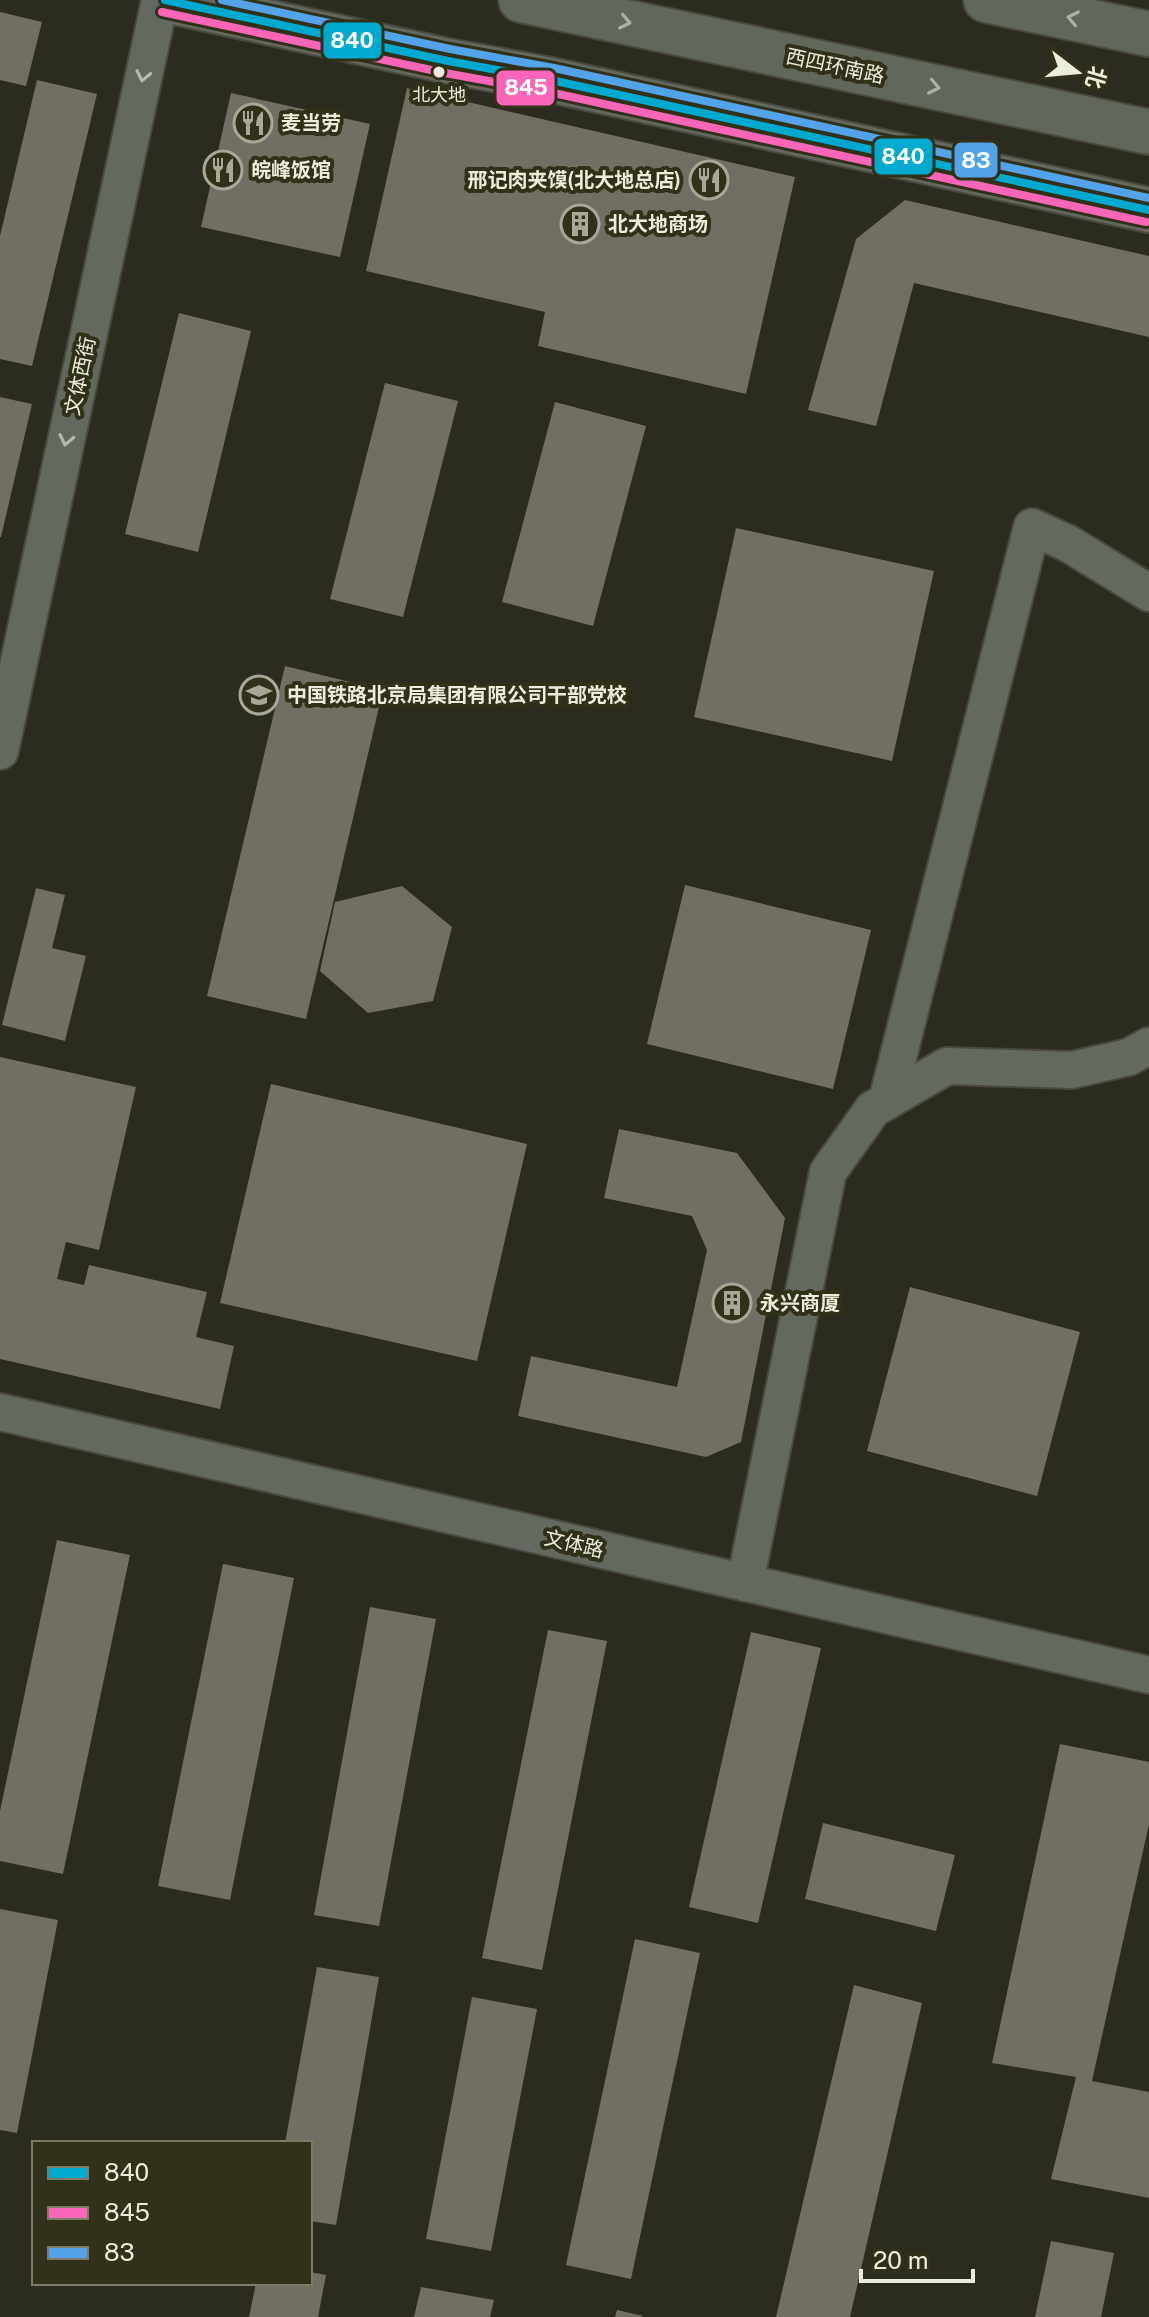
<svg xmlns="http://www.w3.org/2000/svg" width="1149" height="2317" font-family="'Public Sans','Noto Sans SC',sans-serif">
	<rect width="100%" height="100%" fill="#2b2b1f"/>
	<path fill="#716e64" d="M0 12 42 22 26 86 0 80Z
		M37 80 97 94 32 366 0 359V236Z
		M407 88 795 177 746 394 538 346 545 312 366 271Z
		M231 93 370 124 340 257 201 227Z
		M905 200 1149 256V337L914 283 876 426 808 410 856 239Z
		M179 313 251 331 198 552 125 534Z
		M385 383 458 401 403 617 330 599Z
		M0 397 32 404 1 537H0Z
		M555 402 646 426 593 626 502 602Z
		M736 528 934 571 892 761 694 717Z
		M285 666 383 690 306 1019 207 996Z
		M685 885 871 930 833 1089 647 1044Z
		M402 886 452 927 433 1001 368 1013 320 971 335 902Z
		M36 888 65 895 52 948 86 956 65 1041 2 1025Z
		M0 1057 136 1087 99 1250 66 1242 57 1279 84 1285 89 1265 207 1292 196 1337 234 1346 220 1409 0 1359Z
		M271 1084 527 1144 477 1361 220 1303Z
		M619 1129 737 1153 785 1218 741 1442 706 1457 518 1416 531 1356 677 1387 707 1250 692 1216 604 1198Z
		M910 1287 1080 1332 1037 1496 867 1451Z
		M57 1540 130 1555 63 1874 0 1861V1811Z
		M223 1564 294 1578 230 1900 158 1886Z
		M370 1607 436 1619 379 1926 314 1915Z
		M548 1630 607 1641 542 1970 482 1958Z
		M751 1632 821 1648 758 1923 689 1907Z
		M1060 1744 1149 1762V1824L1092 2081 1149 2092V2198L1051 2179 1076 2077 992 2063Z
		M823 1823 955 1855 936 1931 805 1899Z
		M0 1909 58 1920 17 2133 0 2130Z
		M635 1939 700 1953 631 2279 566 2265Z
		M317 1967 379 1977 336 2225 310 2221V2143H285Z
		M854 1985 922 2003 850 2317H776Z
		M472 1997 537 2009 491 2251 426 2239Z
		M1051 2241 1114 2253 1101 2317H1035Z
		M310 2272 326 2275 318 2317H249L256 2283H310Z
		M421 2287 494 2300 490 2317H414Z
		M617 2310 643 2316 642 2317H615Z"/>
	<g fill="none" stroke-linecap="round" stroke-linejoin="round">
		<g stroke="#49493e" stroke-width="40">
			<path id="minor" d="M0 751 160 0
				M887 1101 1032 527 1069 544 1149 593
				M0 1412 1149 1675
				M745 1583 828 1172 873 1109 947 1066 1072 1070 1129 1057 1149 1046"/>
		</g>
		<g stroke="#49493e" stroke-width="48">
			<path id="tertiary" d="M165 0 448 61 551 80 1149 210"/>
		</g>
		<g stroke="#49493e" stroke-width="48">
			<path id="trunk" d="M521 0 1149 132
				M986 0 1149 34"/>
		</g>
		<use href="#minor" stroke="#646960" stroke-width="36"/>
		<use href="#tertiary" stroke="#646960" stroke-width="44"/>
		<use href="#trunk" stroke="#62675b" stroke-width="44"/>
		<g stroke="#313019" stroke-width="14">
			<path id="bus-1" d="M165 0 448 61 551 80 1149 210"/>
		</g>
		<g stroke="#313019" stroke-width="14">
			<path id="bus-2" d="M162 12 445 73 549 92 1146 222"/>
		</g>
		<g stroke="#313019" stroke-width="14">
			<path id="bus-3" d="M222 0 450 49 554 68 1149 198"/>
		</g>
		<use href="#bus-1" stroke="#00a9ce" stroke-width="8"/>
		<use href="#bus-2" stroke="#fa66b7" stroke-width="8"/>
		<use href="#bus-3" stroke="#53a3e8" stroke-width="8"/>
	</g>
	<defs><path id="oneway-chevron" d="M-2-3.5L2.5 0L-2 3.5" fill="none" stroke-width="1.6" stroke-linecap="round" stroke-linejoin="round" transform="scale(2)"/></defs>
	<g stroke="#aeb0a2">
		<use href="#oneway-chevron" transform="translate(1073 18) rotate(-168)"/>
		<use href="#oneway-chevron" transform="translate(625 22) rotate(12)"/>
		<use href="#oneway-chevron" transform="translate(934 87) rotate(12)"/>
	</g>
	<g stroke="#b6b8ab">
		<use href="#oneway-chevron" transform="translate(143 76) rotate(102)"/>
		<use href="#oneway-chevron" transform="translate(66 440) rotate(102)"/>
	</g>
	<defs>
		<g id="restaurant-ring" transform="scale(2)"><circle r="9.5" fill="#313019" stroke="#a8a89a" stroke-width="1.5"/><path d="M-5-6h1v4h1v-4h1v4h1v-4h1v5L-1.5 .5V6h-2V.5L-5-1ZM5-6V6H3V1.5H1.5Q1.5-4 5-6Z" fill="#a8a89a"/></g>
		<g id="building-ring" transform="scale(2)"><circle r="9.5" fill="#313019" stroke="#a8a89a" stroke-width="1.5"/><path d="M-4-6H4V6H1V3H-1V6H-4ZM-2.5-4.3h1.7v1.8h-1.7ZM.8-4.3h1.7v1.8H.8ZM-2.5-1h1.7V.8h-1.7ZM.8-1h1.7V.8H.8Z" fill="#a8a89a"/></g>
		<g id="school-ring" transform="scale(2)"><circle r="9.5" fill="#313019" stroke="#a8a89a" stroke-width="1.5"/><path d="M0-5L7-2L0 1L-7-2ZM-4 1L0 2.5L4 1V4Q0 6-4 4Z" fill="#a8a89a"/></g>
	</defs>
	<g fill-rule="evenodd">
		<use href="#restaurant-ring" x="253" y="123"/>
		<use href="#restaurant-ring" x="223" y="170"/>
		<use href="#restaurant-ring" x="709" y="180"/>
		<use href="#building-ring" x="580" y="224"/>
		<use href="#school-ring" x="259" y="695"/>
		<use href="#building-ring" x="732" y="1303"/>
	</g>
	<circle fill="#ececdd" stroke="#313019" stroke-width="3" cx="439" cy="72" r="7"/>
	<g text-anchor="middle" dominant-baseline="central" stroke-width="8" stroke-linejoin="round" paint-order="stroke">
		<g font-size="18" fill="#ececdd" stroke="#313019">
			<text x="439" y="94">北大地</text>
		</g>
		<g font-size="20" fill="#ececdd" stroke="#313019">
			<text transform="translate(835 66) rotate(12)">西四环南路</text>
			<text transform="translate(80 376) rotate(-78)">文体西街</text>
			<text transform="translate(574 1544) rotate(13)">文体路</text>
		</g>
		<g font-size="20" font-weight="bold" fill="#ececdd" stroke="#313019" text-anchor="start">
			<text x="281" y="123">麦当劳</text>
			<text x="251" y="170">皖峰饭馆</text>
			<text x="681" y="180" text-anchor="end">邢记肉夹馍(北大地总店)</text>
			<text x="608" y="224">北大地商场</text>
			<text x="287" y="695">中国铁路北京局集团有限公司干部党校</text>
			<text x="760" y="1303">永兴商厦</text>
		</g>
	</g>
	<g stroke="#313019" stroke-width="3">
		<rect x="322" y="21" width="61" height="39" rx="8" fill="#00a9ce"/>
		<rect x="495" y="69" width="61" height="38" rx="8" fill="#fa66b7"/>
		<rect x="873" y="137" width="61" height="39" rx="8" fill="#00a9ce"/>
		<rect x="953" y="141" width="46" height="38" rx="8" fill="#53a3e8"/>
	</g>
	<g font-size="22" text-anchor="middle" font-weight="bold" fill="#fff">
		<text x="352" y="48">840</text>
		<text x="526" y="95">845</text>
		<text x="903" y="164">840</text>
		<text x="976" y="168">83</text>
	</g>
	<rect x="32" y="2141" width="280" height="144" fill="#313019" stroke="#7c7b67" stroke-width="2"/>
	<rect x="48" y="2167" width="40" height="12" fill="#00a9ce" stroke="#7c7b67" stroke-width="2"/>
	<text x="104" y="2181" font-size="24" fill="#ececdd">840</text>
	<rect x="48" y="2207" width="40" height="12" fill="#fa66b7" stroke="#7c7b67" stroke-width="2"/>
	<text x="104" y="2221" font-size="24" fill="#ececdd">845</text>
	<rect x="48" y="2247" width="40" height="12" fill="#53a3e8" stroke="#7c7b67" stroke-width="2"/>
	<text x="104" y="2261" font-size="24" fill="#ececdd">83</text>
	<g transform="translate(1077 72) rotate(106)" stroke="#313019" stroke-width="6" paint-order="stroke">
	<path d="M0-6L14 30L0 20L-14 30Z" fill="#ececdd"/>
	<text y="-12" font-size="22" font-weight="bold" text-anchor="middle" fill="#ececdd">北</text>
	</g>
	<path d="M861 2269v12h112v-12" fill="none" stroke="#ececdd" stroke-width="4"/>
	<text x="873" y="2269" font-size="24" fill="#ececdd" stroke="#313019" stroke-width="6" paint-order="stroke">20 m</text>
</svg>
